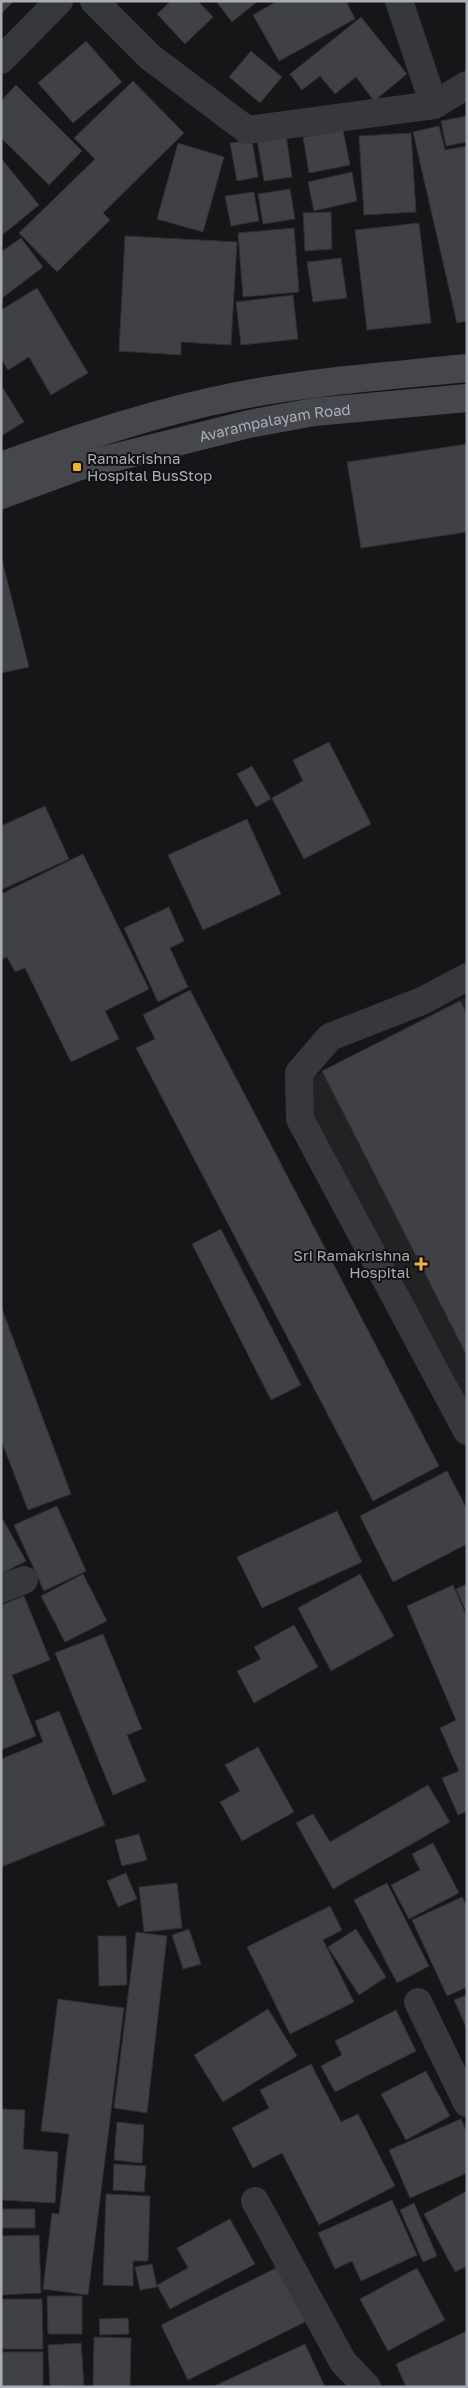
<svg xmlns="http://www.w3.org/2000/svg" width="468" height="2388" font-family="'Golos Text',sans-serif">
	<rect width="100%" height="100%" fill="#161618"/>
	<path fill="#222225" d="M467 996V1437L284 1092Z"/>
	<path fill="#404145" stroke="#303034" d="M1 1H14L1 14Z
		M171 1H198L213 17 185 44 157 14Z
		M216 1H258L232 22Z
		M277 1H346L355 19 279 61 253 15Z
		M361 17 407 74 374 101 356 77 335 94 320 76 302 90 290 74Z
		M86 41 122 82 73 123 38 83Z
		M251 51 282 77 260 103 229 77Z
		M133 81 184 133 103 213 110 220 57 272 19 233 95 159 74 138Z
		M16 85 82 151 49 185 1 138V101Z
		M467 116V142L446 146 441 121Z
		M439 126 445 150 467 146V321L457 323 413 132Z
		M343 130 350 165 309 173 303 137Z
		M411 133 416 212 364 215 359 136Z
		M286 134 292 177 264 181 257 139Z
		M252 140 258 177 237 181 230 143Z
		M178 143 224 157 203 232 157 219Z
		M1 158 39 205 1 236Z
		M352 172 357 201 314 211 308 182Z
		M290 189 295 219 263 224 258 194Z
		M254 192 259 221 231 226 225 196Z
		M331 212 332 249 305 251 303 213Z
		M419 223 431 323 367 330 355 230Z
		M294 228 299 292 243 297 238 233Z
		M125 236 237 242 231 345 181 342V355L119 351Z
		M21 238 43 267 1 299V252Z
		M341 258 347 298 313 302 307 262Z
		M37 288 88 373 51 395 29 357 8 370 1 359V310Z
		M293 295 298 339 241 345 236 302Z
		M1 385 24 422 1 436Z
		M467 444V532L361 548 347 462Z
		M1 556 29 667 1 673Z
		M329 742 371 824 304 859 272 798 303 781 293 760Z
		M252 766 271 799 256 807 237 774Z
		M45 806 69 859 1 890V826Z
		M247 819 281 894 203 930 168 855Z
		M83 854 149 989 105 1011 119 1039 71 1062 25 968 15 972 7 957 1 960V894Z
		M169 907 184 941 170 948 188 987 158 1002 124 928Z
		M190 990 439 1466 373 1501 136 1048 155 1039 143 1015Z
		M460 1001 467 1014V1356L322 1071Z
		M221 1229 301 1385 271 1400 192 1244Z
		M1 1306 71 1494 28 1510 1 1440Z
		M447 1471 467 1509V1544L393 1582 360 1516Z
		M57 1506 86 1571 44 1591 14 1525Z
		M337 1511 362 1562 262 1608 237 1557Z
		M1 1516 26 1561 1 1574Z
		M83 1574 107 1621 65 1642 41 1596Z
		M360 1574 394 1636 331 1671 298 1608Z
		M467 1584V1613L456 1589Z
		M453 1585 467 1617V1811L458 1815 442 1778 459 1771 440 1728 456 1720 407 1606Z
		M24 1596 50 1660 12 1675 36 1736 1 1750V1605Z
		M294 1625 318 1667 254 1703 237 1671 261 1659 254 1647Z
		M103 1634 142 1729 127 1735 146 1781 113 1795 55 1653Z
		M59 1711 105 1825 1 1867V1759L43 1742 35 1721Z
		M258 1747 294 1812 242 1841 220 1802 240 1791 225 1765Z
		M428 1785 450 1822 333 1889 296 1823 313 1814 330 1842Z
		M139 1834 147 1860 122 1866 115 1840Z
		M433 1843 459 1893 409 1919 391 1885 420 1870 412 1854Z
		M126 1873 137 1899 118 1907 107 1881Z
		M177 1883 182 1928 144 1932 139 1887Z
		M387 1883 429 1966 397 1983 354 1900Z
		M462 1897 467 1906V1987L447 1996 412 1920Z
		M330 1906 342 1930 323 1940 354 2002 290 2034 247 1947Z
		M189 1929 201 1964 183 1969 172 1935Z
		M356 1929 386 1977 359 1995 328 1947Z
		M136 1932 167 1936 147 2113 114 2108Z
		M98 1936H126L127 1985 99 1986Z
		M467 1995V2029L454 2000Z
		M58 1999 124 2008 88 2295 43 2289 52 2213 59 2214 69 2134 41 2131Z
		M268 2009 297 2056 223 2102 194 2055Z
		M396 2010 416 2051 335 2092 321 2066 342 2055 335 2041Z
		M311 2064 341 2122 358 2114 395 2186 319 2225 282 2153 253 2168 232 2128 269 2108 260 2090Z
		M426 2071 450 2116 406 2140 381 2094Z
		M1 2109 25 2110 23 2149 58 2152 55 2203 1 2200Z
		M461 2119 467 2133V2173L410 2198 389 2150Z
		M117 2122 144 2125 142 2163 114 2160Z
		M114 2164 146 2166 144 2192 113 2190Z
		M467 2191V2266L455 2272 424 2214Z
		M106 2194 150 2196 148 2261H133V2286L103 2285Z
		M392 2200 417 2255 361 2281 352 2261 335 2269 318 2233Z
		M414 2203 437 2256 423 2262 400 2210Z
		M1 2209H35V2228H1Z
		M230 2219 255 2264 170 2309 157 2285 188 2268 177 2248Z
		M39 2235 41 2293 1 2295V2236Z
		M152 2264 157 2287 140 2290 135 2267Z
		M284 2264 311 2319 188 2380 161 2325Z
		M417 2268 445 2320 388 2351 360 2299Z
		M47 2296H82V2334H48Z
		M1 2299H42L43 2349H1Z
		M128 2318 129 2334 100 2335 99 2319Z
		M467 2331V2387H406L396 2364Z
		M94 2337 131 2338 130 2387H93Z
		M81 2343 84 2385 50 2387 48 2345Z
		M305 2344 325 2387H212Z
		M1 2352H43V2387H1Z"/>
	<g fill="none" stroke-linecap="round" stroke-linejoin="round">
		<path stroke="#37383d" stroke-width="28" d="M94 1 150 57 247 130 434 105 467 85
			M399 1 434 105
			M1 60 59 1
			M467 977 422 1001 330 1037 299 1073 300 1119 467 1431
			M1 1589 24 1580
			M418 2002 467 2103
			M255 2201 343 2362 367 2387"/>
		<g stroke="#45474d" stroke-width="28">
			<path d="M1 466C79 438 156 412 237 396 313 381 390 376 467 368"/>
			<path id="s1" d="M1 495 77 467 249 424 314 412 467 398"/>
		</g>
	</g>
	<g fill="#f2b134" stroke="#111113" stroke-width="2">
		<rect x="72" y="462" width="10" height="10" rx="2.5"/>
		<path d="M418.5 1256.5h5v5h5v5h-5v5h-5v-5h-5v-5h5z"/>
	</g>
	<g text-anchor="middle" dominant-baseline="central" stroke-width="4" stroke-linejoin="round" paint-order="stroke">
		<g font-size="15" fill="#a8adb8" stroke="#111113">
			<text stroke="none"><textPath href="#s1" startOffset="284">Avarampalayam Road</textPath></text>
		</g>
		<g font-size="15" fill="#a8adb8" stroke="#111113" text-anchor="start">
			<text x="87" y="458">Ramakrishna<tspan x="87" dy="17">Hospital BusStop</tspan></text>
			<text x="410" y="1255" text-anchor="end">Sri Ramakrishna<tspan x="410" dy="17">Hospital</tspan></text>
		</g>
	</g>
	<rect width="468" height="2388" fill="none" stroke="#a8adb8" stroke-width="5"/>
</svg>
